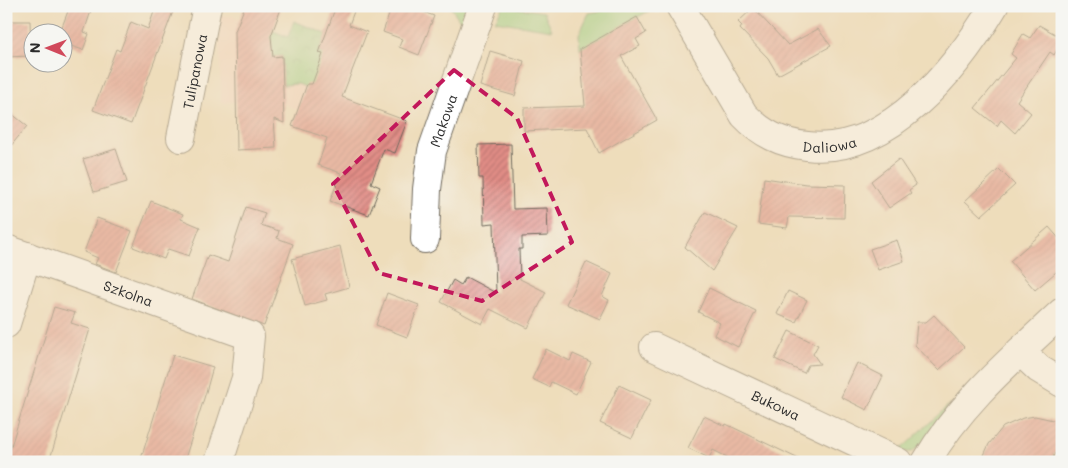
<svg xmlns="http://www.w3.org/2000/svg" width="1068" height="468" font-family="Mali,sans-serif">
	<defs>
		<pattern id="park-crowns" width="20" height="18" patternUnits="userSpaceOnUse" patternTransform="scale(1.25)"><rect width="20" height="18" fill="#95d084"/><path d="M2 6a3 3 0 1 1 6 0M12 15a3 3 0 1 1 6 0" fill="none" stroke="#7aa96c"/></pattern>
		<pattern id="building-hatch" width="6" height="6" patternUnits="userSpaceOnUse" patternTransform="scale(1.25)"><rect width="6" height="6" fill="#e18d86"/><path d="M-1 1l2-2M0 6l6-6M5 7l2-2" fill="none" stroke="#b7736e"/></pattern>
	</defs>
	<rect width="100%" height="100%" fill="#f6f6f2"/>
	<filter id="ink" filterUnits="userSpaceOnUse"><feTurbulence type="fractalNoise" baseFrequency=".02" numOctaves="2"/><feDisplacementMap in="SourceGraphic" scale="10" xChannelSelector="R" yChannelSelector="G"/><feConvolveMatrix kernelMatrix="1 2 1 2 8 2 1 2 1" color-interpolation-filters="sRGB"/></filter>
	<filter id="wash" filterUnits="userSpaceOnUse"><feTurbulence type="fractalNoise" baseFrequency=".0096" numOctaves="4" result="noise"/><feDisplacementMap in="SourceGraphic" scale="20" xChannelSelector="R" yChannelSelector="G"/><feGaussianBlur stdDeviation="1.12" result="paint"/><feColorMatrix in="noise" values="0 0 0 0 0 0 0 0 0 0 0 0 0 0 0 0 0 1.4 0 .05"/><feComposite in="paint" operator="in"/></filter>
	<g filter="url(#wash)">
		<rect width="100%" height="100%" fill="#edb"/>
		<path fill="#f4d3c0" d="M219 15 234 16 288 37 294 21 344 40 350 26 367 32 333 123 270 99 221 103Z"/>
		<path fill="#95d084" stroke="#607e58" d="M450 6H468L463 25Z
			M503 6 544 12 552 30 495 21Z
			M629 6 656 7 580 49 579 34 589 13Z
			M951 403 922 444 912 452H898Z"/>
		<path fill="url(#park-crowns)" stroke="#607e58" d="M294 21 326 34 319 53 323 54 326 95 298 84 283 85 282 56 273 57 256 24 288 37Z"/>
		<g id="blocks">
			<path fill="url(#building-hatch)" d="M70 6H79L91 11 84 32 89 34 83 50 62 43V32H60Z
				M156 6H175L131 124 93 110 116 49 120 51 131 22 148 29Z
				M245 6H282L271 36 273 57 282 56 284 123 274 119 276 148 237 150 235 31Z
				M336 6H356L349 25 367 32 342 97 407 121 395 153 384 149 371 183 380 187 369 215 330 201 341 173 318 165 327 138 292 126 307 84H312L323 54 319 53Z
				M392 6H408L434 16 419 55 399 47 402 39 383 32Z
				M753 8 788 45 818 29 831 46 778 75 768 58 740 29 742 26 738 22Z
				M637 17 646 33 636 39 640 46 621 56 657 120 599 153 587 128 524 131V108L585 106 580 49Z
				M6 21H30L31 56 6 57Z
				M1039 25 1062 38V42L1054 55 1050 52 1017 101 1031 113 1015 133 1001 120 997 126 975 108 1016 58 1011 54 1023 34 1030 38Z
				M490 51 524 61 515 96 480 86Z
				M6 109 27 126 6 152Z
				M511 144 513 209 547 208 548 236 522 237V249H519L520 279 546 292 528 328 490 309 482 324 441 302 453 280 461 285 466 277 496 293 494 223 484 224 483 178H479L478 145Z
				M116 149 127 182 94 192 83 159Z
				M899 159 916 185 909 190 911 193 889 208 871 181Z
				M999 169 1015 185 981 216 965 201Z
				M764 178 806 184 845 185 844 218 789 217 787 228 758 224Z
				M151 201 183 214 181 219 200 227 189 256 168 249 164 259 133 247Z
				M246 207 265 213 261 225 279 231 277 238 293 244 264 326 192 299 208 255 228 262Z
				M705 212 738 228 712 271 685 247Z
				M97 218 132 231 116 272 95 264 98 258 84 252Z
				M1049 227 1062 242V267L1035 290 1010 261Z
				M897 240 904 261 878 270 870 249Z
				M340 246 349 287 325 294 327 300 305 306 292 259Z
				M586 262 612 274 602 296 609 300 600 319 566 304Z
				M709 288 756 311 738 347 714 335 720 323 698 312Z
				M788 291 807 300 796 322 777 314Z
				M387 293 419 305 407 337 376 325Z
				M54 307 75 313 71 323 90 329 49 462H17L7 459Z
				M934 315 964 347 939 370 915 345 917 322H926Z
				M789 331 818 345 813 354 820 364 808 365 804 373 775 359Z
				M546 349 570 361 573 354 591 362 576 394 551 382 549 387 532 379Z
				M173 355 213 367 206 392 184 462H140Z
				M857 363 883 376 867 410 841 397Z
				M619 385 651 400 632 438 600 423Z
				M704 416 725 426 726 424 805 462H737L713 450 709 458 688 448Z
				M1035 416 1062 422V456L1055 453 1051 462H981L989 444 1003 427 1023 418Z"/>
		</g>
	</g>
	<g filter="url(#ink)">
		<use href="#blocks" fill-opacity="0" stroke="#6f695d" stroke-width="1"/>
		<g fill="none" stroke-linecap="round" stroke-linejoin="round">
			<g stroke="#6f695d" stroke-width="30">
				<g id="minor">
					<path id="s1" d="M680 6 744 115C762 134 781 143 807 146 888 156 957 68 994 6"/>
					<path id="s2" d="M181 138 207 6"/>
					<path id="s3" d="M425 239 427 189 432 151 483 6"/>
					<path id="s4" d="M6 249 250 336 246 378 219 462"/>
					<path d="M6 324 27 256"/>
					<path id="s5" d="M654 347 898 462"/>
					<path d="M1020 351 1039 369 1062 383"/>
					<path d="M926 462C961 402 1012 359 1062 312"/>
				</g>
			</g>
			<use href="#minor" stroke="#fff" stroke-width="28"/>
		</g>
	</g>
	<path d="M0 0H1068V468H0ZM454 70 517 118 572 242 482 301 379 273 333 184Z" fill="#edb" fill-opacity=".55" fill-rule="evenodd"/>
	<path fill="none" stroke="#c2185b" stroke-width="4" stroke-dasharray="10 6" stroke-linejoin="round" d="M454 70 517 118 572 242 482 301 379 273 333 184Z"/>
	<g text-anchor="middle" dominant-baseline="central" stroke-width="4.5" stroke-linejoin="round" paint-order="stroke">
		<g font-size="14" fill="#2b2b2b" stroke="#f6f6f2">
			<text stroke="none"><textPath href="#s2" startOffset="68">Tulipanowa</textPath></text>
			<text stroke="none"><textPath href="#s3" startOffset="121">Makowa</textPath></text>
			<text stroke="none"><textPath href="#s1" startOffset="221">Daliowa</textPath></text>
			<text stroke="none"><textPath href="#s4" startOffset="130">Szkolna</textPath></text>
			<text stroke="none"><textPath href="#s5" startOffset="135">Bukowa</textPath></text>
		</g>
	</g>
	<rect width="1068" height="468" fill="none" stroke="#f6f6f2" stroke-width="25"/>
	<g transform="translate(48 48) rotate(271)"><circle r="24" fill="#f6f6f2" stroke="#a5a5a2"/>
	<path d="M0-4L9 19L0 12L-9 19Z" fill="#d1495b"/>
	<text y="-8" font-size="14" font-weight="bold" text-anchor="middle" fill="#2b2b2b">N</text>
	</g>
</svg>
